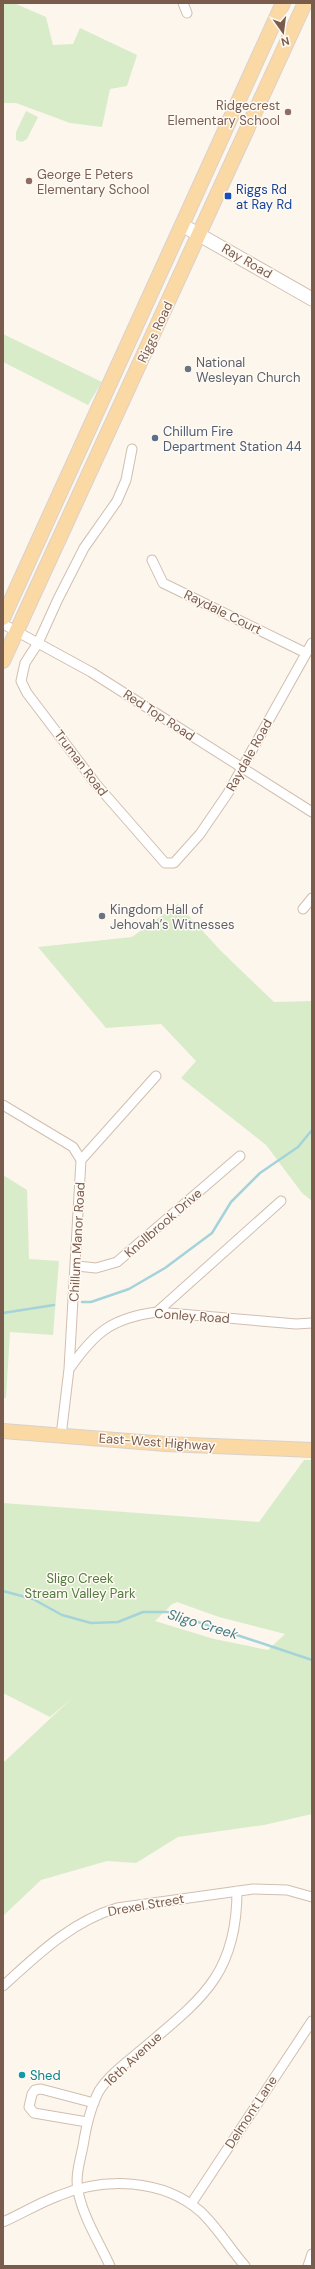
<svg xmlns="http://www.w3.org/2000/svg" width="315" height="2269" font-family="'DM Sans',sans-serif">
	<rect width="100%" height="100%" fill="#fdf6ec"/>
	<path fill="#d8ecc9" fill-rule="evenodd" d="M3 3H14L46 17 53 45 73 44 80 28 137 55 127 86 110 89 102 127 70 123 16 103H3Z
		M26 111 38 117 27 139 22 142 16 140V132Z
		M3 334 102 382 88 405 3 362Z
		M178 904 220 950 274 1002 312 1001V1201L302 1193 266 1145 181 1078 196 1061 161 1024 106 1028 38 947 132 937Z
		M3 1175 27 1190 29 1259 59 1261 53 1335 10 1332 6 1398H3Z
		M304 1460H312V1814L264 1825 178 1837 136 1863 107 1861 41 1880 3 1916V1763L72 1698 50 1717 3 1693V1503L259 1522ZM177 1602 219 1617 285 1634 268 1650 214 1639 155 1621 172 1604Z"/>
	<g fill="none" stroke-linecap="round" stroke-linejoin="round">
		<path stroke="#a5d3da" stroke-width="2.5" d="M82 1302H91L129 1289 165 1268 212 1233 231 1202 260 1173 298 1147 312 1130
			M3 1313 54 1305
			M3 1591 33 1599 62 1615 91 1623 118 1622 143 1612H168L312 1660"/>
		<g stroke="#d1beb0" stroke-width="11">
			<path id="street" d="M183 3 187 13
				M132 449 126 480 117 501 84 548 58 599 38 643 25 663 21 681 27 693 96 784 165 863H174L200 834 228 793 312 643
				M152 560 163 583 306 653
				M3 624 91 672 312 812
				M303 909 312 898
				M3 1105 73 1147 81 1160
				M77 1266 96 1268 117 1262 240 1156
				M157 1312 281 1201
				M70 1368C95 1332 112 1318 157 1312L296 1324 312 1323
				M61 1436 69 1369 81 1160 156 1076
				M3 1986C37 1955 72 1921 117 1908L253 1889 287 1890 312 1897
				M87 2122 34 2113 29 2107 32 2094 35 2090 41 2089 94 2103
				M191 2204 312 2021
				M3 2222C21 2214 39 2203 58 2196 104 2177 162 2178 201 2212 218 2228 230 2249 245 2266
				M110 2266C99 2242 83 2217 78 2191 75 2176 80 2161 83 2146 86 2127 90 2108 99 2091 109 2075 126 2063 140 2051 200 2000 237 1976 237 1891
				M308 2266 312 2254"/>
		</g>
		<g stroke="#d6c0b0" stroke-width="15">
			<path id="secondary" d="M182 225 312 299"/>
		</g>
		<g stroke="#dad1cd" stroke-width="16">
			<path id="primary" d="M3 618 283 3
				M3 661 305 3
				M3 1431 166 1444 312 1450"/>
		</g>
		<use href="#street" stroke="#fff" stroke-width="9"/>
		<use href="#secondary" stroke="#fff" stroke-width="13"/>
		<use href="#primary" stroke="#fbd9a5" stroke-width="14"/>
	</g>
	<g fill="#8d6e63" stroke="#fffaf3" stroke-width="1.5">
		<circle cx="288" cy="112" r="4"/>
		<circle cx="29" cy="181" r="4"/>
	</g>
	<rect fill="#1a4fb4" stroke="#fffaf3" stroke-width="1.5" x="224" y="192" width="8" height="8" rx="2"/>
	<g fill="#6b7280" stroke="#fffaf3" stroke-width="1.5">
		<circle cx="188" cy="369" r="4"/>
		<circle cx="102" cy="916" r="4"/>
	</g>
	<circle fill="#5c6f8a" stroke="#fffaf3" stroke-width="1.5" cx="155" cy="438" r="4"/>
	<circle fill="#0f9aa8" stroke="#fffaf3" stroke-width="1.5" cx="22" cy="2075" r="4"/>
	<g text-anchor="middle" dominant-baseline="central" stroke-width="3" stroke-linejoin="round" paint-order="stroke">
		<g font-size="13" fill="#785e54" stroke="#fffaf3" text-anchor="end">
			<text x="280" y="105">Ridgecrest<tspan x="280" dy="15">Elementary School</tspan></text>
			<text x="37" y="174" text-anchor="start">George E Peters<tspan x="37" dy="15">Elementary School</tspan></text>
		</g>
		<g font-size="13" fill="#164399" stroke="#fffaf3" text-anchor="start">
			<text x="236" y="189">Riggs Rd<tspan x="236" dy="15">at Ray Rd</tspan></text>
		</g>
		<g font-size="13" fill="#7a5c4d" stroke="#fffaf3">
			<text transform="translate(247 261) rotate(30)">Ray Road</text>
			<text transform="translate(155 332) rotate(-65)">Riggs Road</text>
			<text transform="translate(223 612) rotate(26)">Raydale Court</text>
			<text transform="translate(159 715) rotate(33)">Red Top Road</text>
			<text transform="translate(249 755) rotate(-61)">Raydale Road</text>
			<text transform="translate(81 763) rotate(53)">Truman Road</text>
			<text transform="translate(163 1223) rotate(-41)">Knollbrook Drive</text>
			<text transform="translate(77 1242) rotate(-87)">Chillum Manor Road</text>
			<text transform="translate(192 1316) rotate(4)">Conley Road</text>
			<text transform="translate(157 1442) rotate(4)">East-West Highway</text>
			<text transform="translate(146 1905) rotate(-10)">Drexel Street</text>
			<text transform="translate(133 2059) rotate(-43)">16th Avenue</text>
			<text transform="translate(251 2112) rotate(-57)">Delmont Lane</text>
		</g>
		<g font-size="13" fill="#5b616d" stroke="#fffaf3" text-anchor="start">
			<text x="196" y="362">National<tspan x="196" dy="15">Wesleyan Church</tspan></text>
			<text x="110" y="909">Kingdom Hall of<tspan x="110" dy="15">Jehovah’s Witnesses</tspan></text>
		</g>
		<g font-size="13" fill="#4e5e75" stroke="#fffaf3" text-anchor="start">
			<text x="163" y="431">Chillum Fire<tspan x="163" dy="15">Department Station 44</tspan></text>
		</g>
		<g font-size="13" fill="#537a41" stroke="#fffaf3">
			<text x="80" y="1578">Sligo Creek<tspan x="80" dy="15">Stream Valley Park</tspan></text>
		</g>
		<g font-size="13" fill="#0d838f" stroke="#fffaf3" text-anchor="start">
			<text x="30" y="2075">Shed</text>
		</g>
		<g font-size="14" font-style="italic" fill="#437c86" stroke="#fffaf3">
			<text transform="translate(203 1624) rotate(17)">Sligo Creek</text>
		</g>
	</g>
	<rect width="315" height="2269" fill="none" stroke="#7a5c4d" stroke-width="8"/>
	<g transform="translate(283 32) rotate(166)" stroke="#fffaf3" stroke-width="3" paint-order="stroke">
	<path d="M0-3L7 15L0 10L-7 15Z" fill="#7a5c4d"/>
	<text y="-6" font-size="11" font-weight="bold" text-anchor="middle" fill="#7a5c4d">N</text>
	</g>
</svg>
